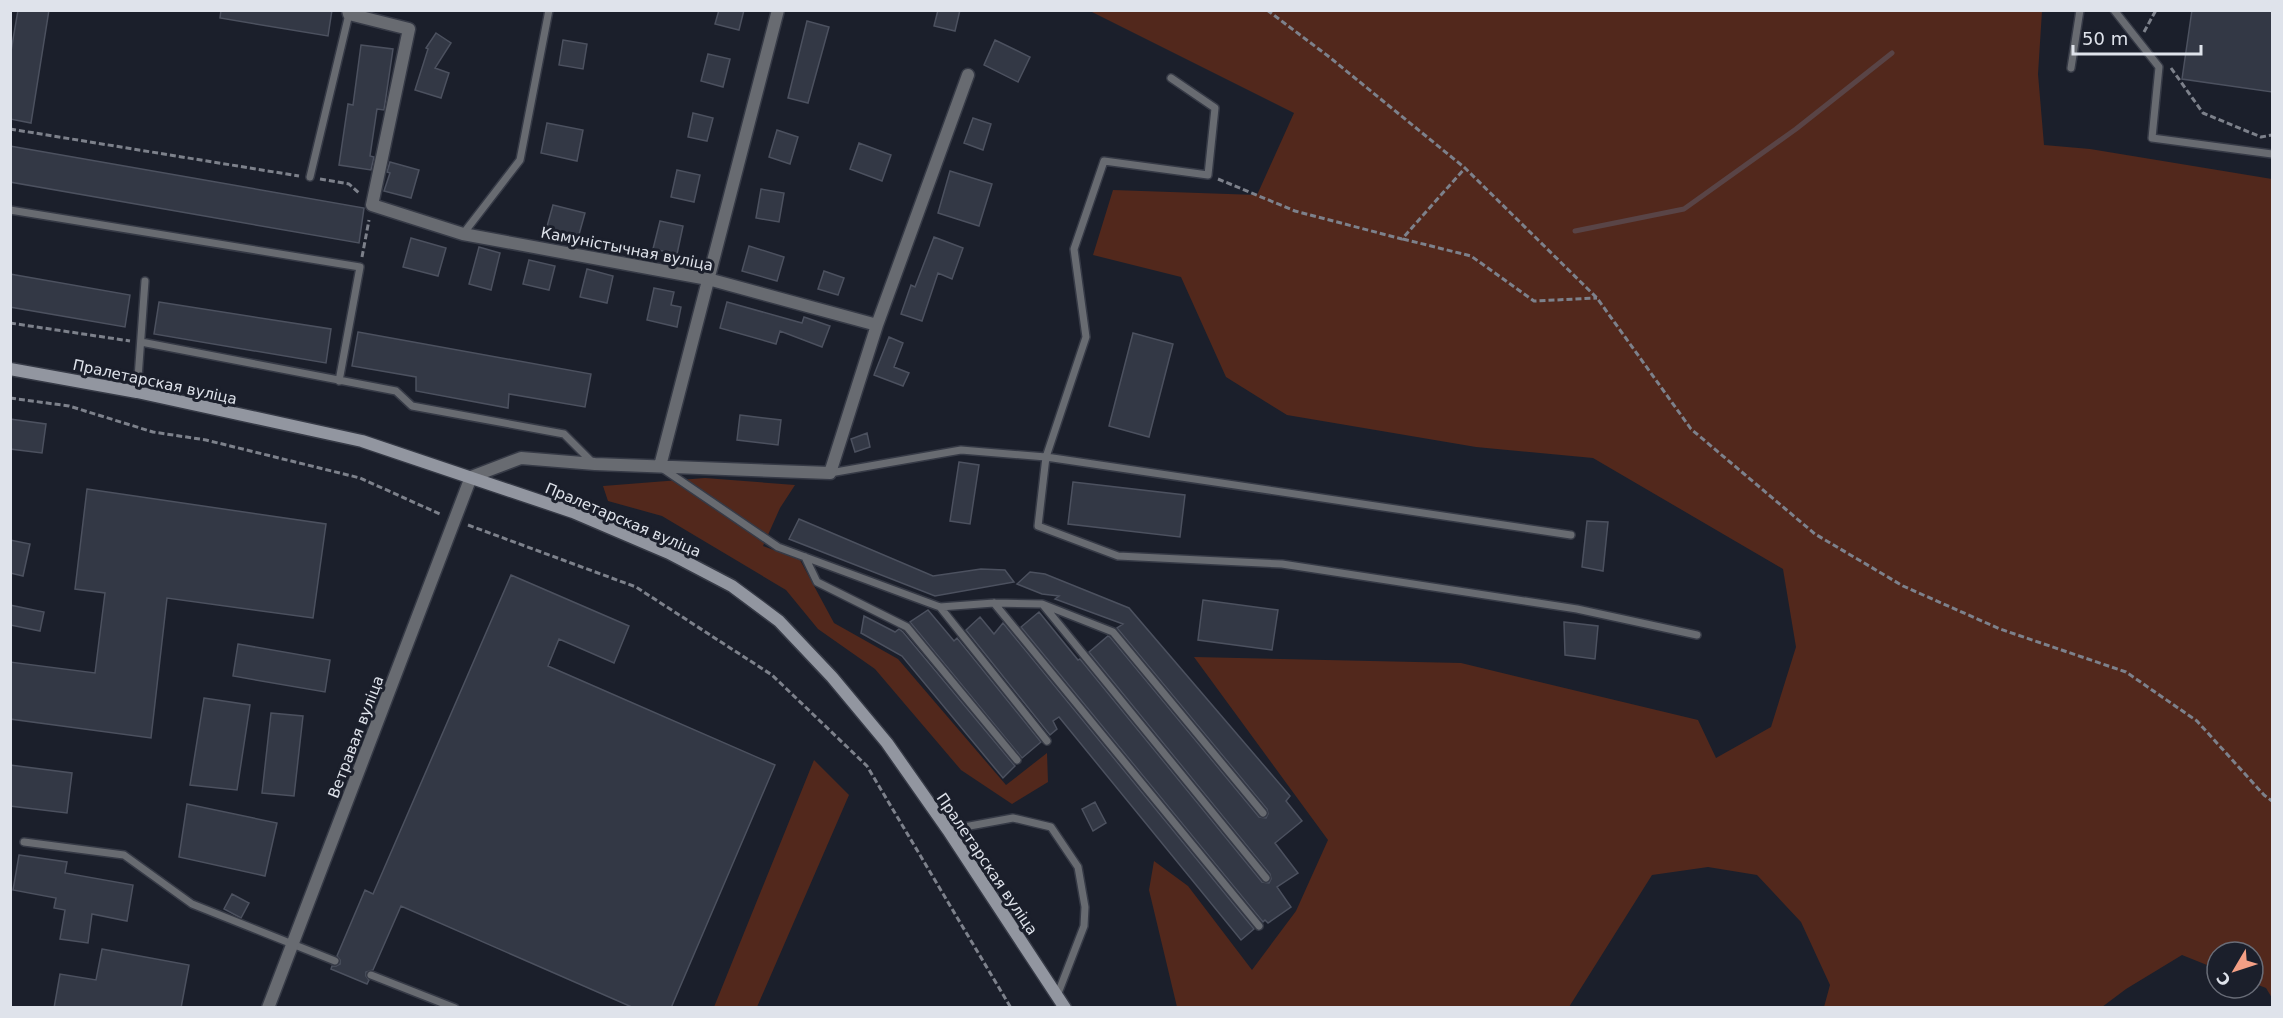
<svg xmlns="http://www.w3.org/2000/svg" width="2283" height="1018" font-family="'DejaVu Sans',sans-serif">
	<rect width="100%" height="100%" fill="#1b1f2b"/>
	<path fill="#52281c" d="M1090 11H2042L2038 74 2044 145 2090 149 2272 179V998L2266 988 2253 983V952H2217V969L2182 955 2126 989 2102 1007H1824L1830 985 1801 922 1757 875 1708 867 1652 875 1569 1007H1177L1149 890 1154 861 1188 886 1252 970 1296 911 1328 840 1194 657 1461 663 1698 720 1716 758 1771 727 1796 647 1783 569 1593 458 1476 447 1287 415 1226 377 1181 277 1093 255 1113 190 1257 195 1294 113Z
		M705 478 795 485 780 508 763 546 800 560 834 623 898 659 1006 785 1047 753 1048 782 1012 804 961 770 875 669 818 629 786 590 662 516 608 501 603 486Z
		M814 760 849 795 757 1007H714Z"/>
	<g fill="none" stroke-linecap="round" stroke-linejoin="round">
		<path stroke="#594446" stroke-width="5" d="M1575 231 1684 209 1796 129 1892 53"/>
	</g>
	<path fill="#333845" stroke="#4c515f" stroke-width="1.5" d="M18 10H49L31 123 10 119V57Z
		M221 10H332L328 36 220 18Z
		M719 10H744L739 30 715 24Z
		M938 10H960L955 31 934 26Z
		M2192 10H2272V92L2182 79Z
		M807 21 829 27 808 103 788 98Z
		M436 33 451 43 435 68 449 73 441 98 415 90 428 49 426 48Z
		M563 40 587 44 583 69 559 65Z
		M995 40 1030 57 1018 82 984 65Z
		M361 45 393 49 384 110 377 109 370 156 374 157 371 170 339 165 348 104 353 105Z
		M708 54 730 59 723 87 701 81Z
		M693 113 713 118 707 141 688 137Z
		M973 118 991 124 983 150 964 143Z
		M547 123 583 130 577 161 541 153Z
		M777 130 798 137 790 164 769 157Z
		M859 143 891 155 882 181 850 169Z
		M10 146 364 208 359 243 10 182Z
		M390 162 419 170 411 198 384 191 390 173 387 172Z
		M677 170 700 175 694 202 671 197Z
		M950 171 992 184 979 226 938 213Z
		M761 189 784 193 779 222 756 218Z
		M553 205 585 213 578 238 546 230Z
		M660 221 683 226 677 254 653 249Z
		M934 237 963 248 952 279 938 273 922 321 901 314 911 285 915 287Z
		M411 238 446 248 438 276 403 267Z
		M749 246 784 257 777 281 742 271Z
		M479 247 500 253 491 290 469 284Z
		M529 260 555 266 549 290 523 284Z
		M587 269 613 276 607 303 580 297Z
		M824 271 844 278 838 295 818 289Z
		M10 274 130 295 125 327 10 307Z
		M654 288 674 292 671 305 681 307 677 327 647 320Z
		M159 302 331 329 326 363 154 334Z
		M727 302 802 323 804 317 830 326 822 347 780 331 776 344 720 328Z
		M358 332 591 374 585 407 509 394 508 408 416 391V377L352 366Z
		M1133 333 1173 344 1149 437 1109 426Z
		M889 337 903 343 894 367 909 373 903 386 874 375Z
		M740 415 781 420 778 445 737 440Z
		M10 419 46 424 42 453 10 449Z
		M867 433 870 447 855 452 851 439Z
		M959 462 979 465 970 524 950 521Z
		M1073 482 1185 495 1180 537 1068 524Z
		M87 489 326 524 313 618 167 598 151 738 10 719V662L95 673 105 593 75 589Z
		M799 519 933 576 981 569 1005 570 1014 582 935 596 789 539Z
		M1587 521 1608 522 1603 571 1582 567Z
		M10 540 30 544 23 576 10 573Z
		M1030 572 1045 574 1129 608 1290 796 1286 801 1302 821 1275 843 1298 873 1277 887 1291 907 1268 923 1265 920 1263 922 1021 627 1039 612 1078 660 1080 659 1262 882 1269 883 1271 879 1270 874 1089 652 1108 636 1110 637 1259 817 1266 818 1268 814 1267 809 1117 628 1123 624 1055 599 1059 596 1042 594 1017 584Z
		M511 575 629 626 614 663 559 639 548 666 775 765 671 1008H634L401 906 373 970 366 972V976L369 980 367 984 331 969 332 966H336L340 964V960L337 956 365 890 373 894Z
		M1203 600 1278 610 1272 650 1198 640Z
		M10 605 44 612 40 631 10 625Z
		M928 610 954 641 957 638 1041 742 1022 758 910 622Z
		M864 616 895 632 899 629 903 632 1015 766 1003 778 902 656 861 633Z
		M980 617 994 634 1003 623 1254 929 1241 940 1059 717 1053 721 1057 729 1050 735 966 630Z
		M1564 622 1598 626 1595 659 1565 655Z
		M238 644 330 660 325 692 233 676Z
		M204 698 250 705 237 790 190 785Z
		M271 713 303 716 294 796 262 793Z
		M10 765 72 773 67 813 10 806Z
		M1095 802 1106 823 1093 831 1082 809Z
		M187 804 277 823 265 876 179 857Z
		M19 855 67 862 65 873 133 885 127 921 92 914 88 943 60 939 65 910 54 908 56 898 13 890Z
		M232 894 249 903 241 918 224 909Z
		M102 949 189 965 181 1008H54L60 974 96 980Z"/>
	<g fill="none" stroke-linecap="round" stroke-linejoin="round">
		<g stroke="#363a46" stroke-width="10">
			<path id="service" d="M2114 10 2159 67 2152 138 2272 154
				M2071 68 2080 10
				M310 177 349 14
				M10 210 360 267 339 381
				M463 234 520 160 549 10
				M141 342 396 391 412 406 564 434 593 463
				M137 392 145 281
				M662 468 778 547 940 607 994 603 1042 604 1113 632 1263 813
				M830 473 961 450 1046 457 1086 337 1074 249 1104 161 1208 175 1215 108 1171 78
				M1571 535 1046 457 1038 526 1118 556 1282 564 1577 609 1697 635
				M805 557 817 582 907 627 1017 760
				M994 603 1259 926
				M1044 606 1266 878
				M940 607 1047 741
				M948 830 1013 818 1051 827 1078 867 1085 907 1084 926 1057 996
				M24 842 124 855 192 904 335 961
				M371 975 455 1008"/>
		</g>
		<g stroke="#363a46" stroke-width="15">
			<path id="minor" d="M348 10 349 14 409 29 372 205 463 234 708 279 877 325
				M660 466 778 10
				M268 1008 471 477 521 458 595 464 830 473 877 325 968 75"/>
		</g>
		<g stroke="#363a46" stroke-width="15">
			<path id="secondary" d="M10 369 137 392 362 441 573 512 669 553 732 586 779 621 832 677 887 743 948 830 1065 1008"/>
		</g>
		<path stroke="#7d818b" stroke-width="3" stroke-dasharray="6 3" stroke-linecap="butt" d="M1267 10 1328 56 1465 168 1597 298 1691 429 1815 534 1903 586 2000 629 2126 672 2197 721 2264 795 2272 801
			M2144 32 2156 10
			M2171 68 2203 113 2261 137 2272 135
			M10 129 299 176
			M320 179 349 184 360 194
			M1218 179 1295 211 1402 239 1465 168
			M1403 239 1471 256 1534 301 1597 298
			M362 257 369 220
			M10 323 130 341
			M10 398 69 406 153 432 206 440 360 478 442 515
			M468 525 636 587 772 675 867 766 1011 1008"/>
		<use href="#service" stroke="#686b71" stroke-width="7"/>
		<use href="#minor" stroke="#686b71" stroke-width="12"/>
		<use href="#secondary" stroke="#9296a0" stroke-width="12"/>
	</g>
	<g text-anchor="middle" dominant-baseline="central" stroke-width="6" stroke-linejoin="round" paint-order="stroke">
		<g font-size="15" fill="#dfe3eb" stroke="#1b1f2b">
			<text transform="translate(627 249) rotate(11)">Камуністычная вуліца</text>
			<text transform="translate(155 382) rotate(12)">Пралетарская вуліца</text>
			<text transform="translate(623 520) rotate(23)">Пралетарская вуліца</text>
			<text transform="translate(356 737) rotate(-69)">Ветравая вуліца</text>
			<text transform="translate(987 864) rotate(56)">Пралетарская вуліца</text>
		</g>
	</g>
	<rect width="2283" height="1018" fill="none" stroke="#dfe3eb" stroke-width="24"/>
	<g transform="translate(2235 970) rotate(231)"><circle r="28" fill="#1b1f2b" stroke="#696d78" stroke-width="1.5"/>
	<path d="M0-4.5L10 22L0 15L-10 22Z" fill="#f39f85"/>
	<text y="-9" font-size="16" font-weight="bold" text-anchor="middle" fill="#dfe3eb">С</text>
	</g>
	<path d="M2073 45v9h128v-9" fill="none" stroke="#dfe3eb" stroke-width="3"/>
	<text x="2082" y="45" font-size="18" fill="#dfe3eb" stroke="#1b1f2b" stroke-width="4.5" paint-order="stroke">50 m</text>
</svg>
